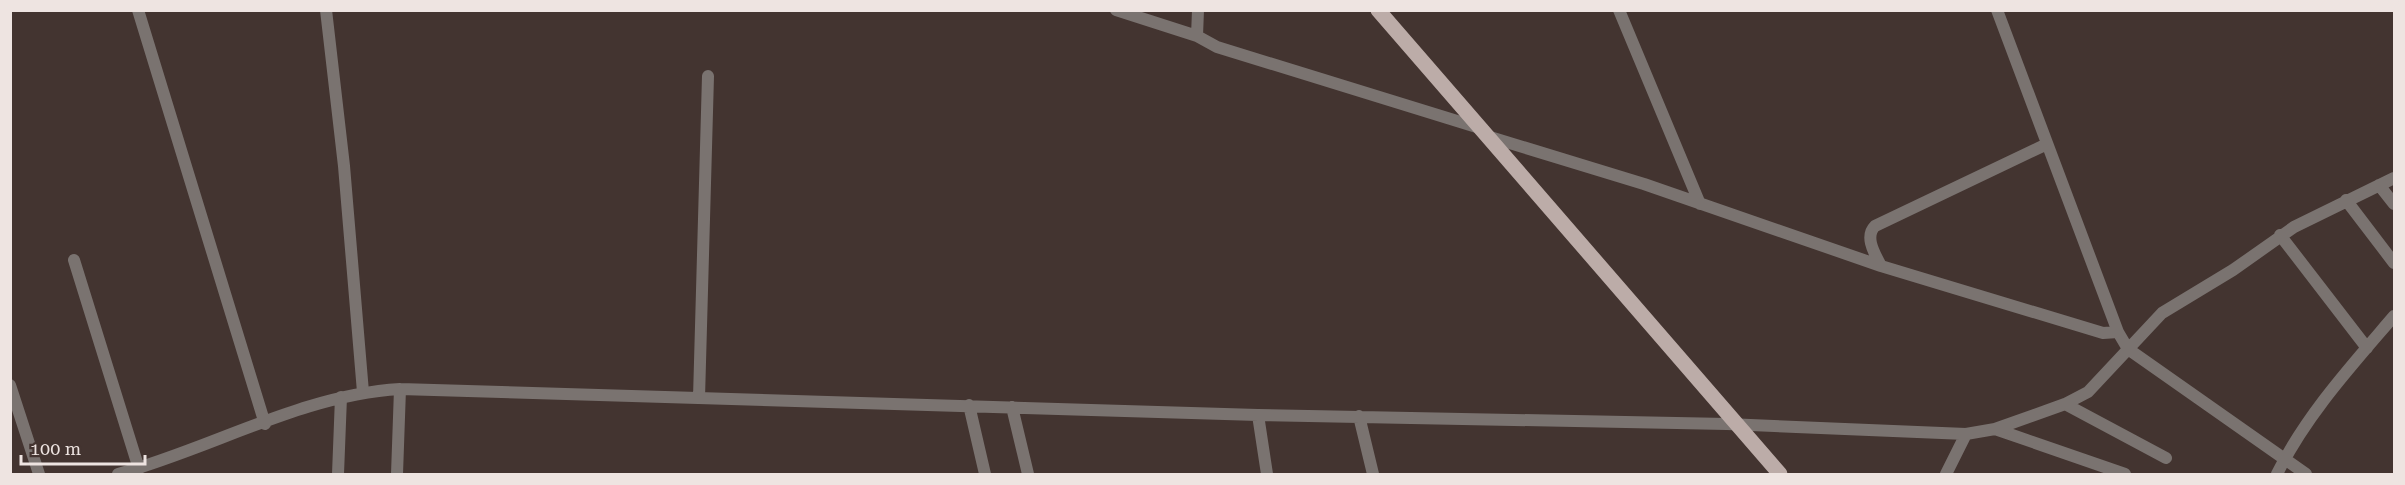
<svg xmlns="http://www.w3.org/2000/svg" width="2405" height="485" font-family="'Roboto Serif',serif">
	<rect width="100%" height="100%" fill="#433430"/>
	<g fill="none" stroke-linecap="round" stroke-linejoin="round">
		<path stroke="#7a7370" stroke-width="12" d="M138 10 265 424
			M326 10 344 166 363 392
			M1116 10 1197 36 1217 47 1483 129
			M1619 10 1700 204
			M1997 10 2118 332 2128 349 2306 474
			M1197 36 1198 10
			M1490 137 1644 184 1881 266 2103 333 2118 332
			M2379 185 2394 204
			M2346 200 2394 263
			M2280 235 2367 348
			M74 260 139 469
			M1881 266C1875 254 1864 237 1875 226L2047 144
			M10 385 39 474
			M699 398 708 76
			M2065 404 2166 458
			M969 405 985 474
			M1012 407 1028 474
			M1258 415 1267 474
			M1359 416 1373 474
			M1995 429 2125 474
			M118 474C213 448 301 395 400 389L1258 415 1727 424 1966 434
			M338 474 341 397
			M397 474 400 389
			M1946 474 1966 434 1995 429 2065 404 2088 392 2162 313 2233 270 2294 227 2394 178
			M2277 474C2306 415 2352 365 2394 316"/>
		<path stroke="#bcaca8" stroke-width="15" d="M1378 10 1780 474"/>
	</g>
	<rect width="2405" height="485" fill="none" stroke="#eee4e1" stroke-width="24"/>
	<path d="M21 455v9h124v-9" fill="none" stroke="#eee4e1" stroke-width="3"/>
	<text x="30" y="455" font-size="18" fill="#eee4e1" stroke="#433430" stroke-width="4.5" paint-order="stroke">100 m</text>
</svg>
